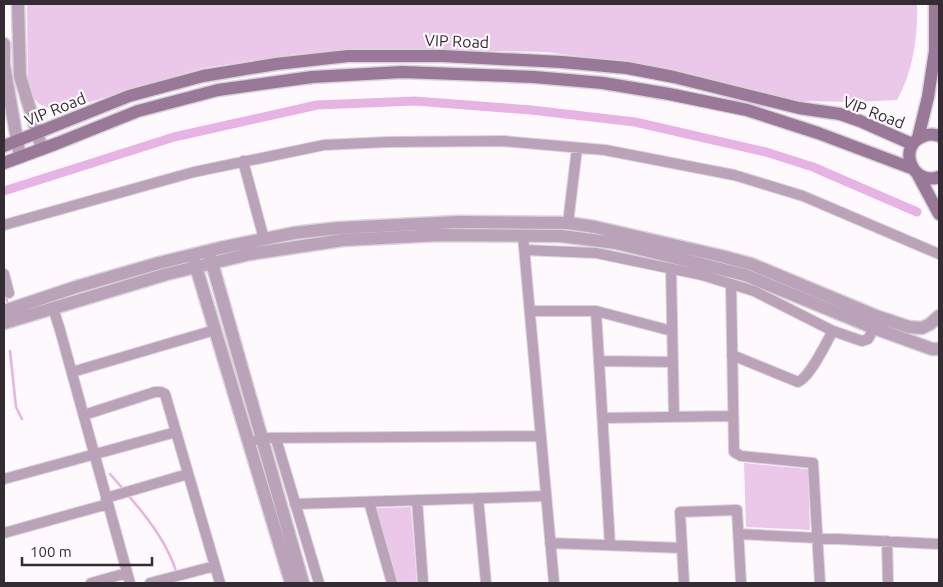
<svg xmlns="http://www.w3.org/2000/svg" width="943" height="587" font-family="Ubuntu,sans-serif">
	<rect width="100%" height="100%" fill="#fdf9fd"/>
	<path fill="#ebc7e9" d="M27 4H917C918 36 913 72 897 100L856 102 801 101 628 62 545 52 401 49 297 54 203 68 141 86 58 112 39 104 28 91Z
		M744 463 808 469 810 530 746 527Z
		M411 507 417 583H398L376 508Z"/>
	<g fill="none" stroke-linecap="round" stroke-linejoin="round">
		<path stroke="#e7b2e4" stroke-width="2.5" d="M6 294 7 301
			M10 351 16 407 22 419
			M110 474 124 490
			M127 494C148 518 168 544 177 574"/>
		<path stroke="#e7b2e4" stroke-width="9" d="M4 191 174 137 317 105 415 101 531 110 635 122 766 152 813 167 917 212"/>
		<g stroke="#d9d4d9" stroke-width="12">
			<path id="minor" d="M243 161 264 239
				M568 223 577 148
				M4 225 194 172 324 145 387 142 503 141 605 150 734 175 803 196 939 254
				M523 236 554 583
				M525 250 596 253 702 275 754 291 833 331 862 341 868 339 874 328
				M671 269 674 417
				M4 274 9 293
				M731 284 734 452 741 456 813 463 820 583
				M53 308 60 330 130 583
				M531 311H596L672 331
				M596 311 610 545
				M732 355 798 382C811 376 825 344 833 331
				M599 361 672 362
				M72 372 215 330
				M84 415 155 392H161L165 394 220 583
				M603 418 733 416
				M276 439 319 583
				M257 440 262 438 541 436
				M4 479 176 432
				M106 498 188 474
				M478 498 486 583
				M417 500 423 583
				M369 502 392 583
				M295 504 546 496
				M4 533 108 504
				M739 534 939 544
				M887 541 888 583
				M550 543 682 548
				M91 583 127 573
				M150 583 215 566
				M684 583 680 512 737 510 741 583"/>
		</g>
		<g stroke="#d9d4d9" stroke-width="15">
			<path id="tertiary" d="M18 4 20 76 42 149
				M4 44V65L20 157
				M210 256 303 583
				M194 260 291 583
				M4 311 76 287 159 263 220 248 294 233 339 228 458 222 568 223 595 227 721 256 751 264 876 316 909 327 922 328 930 324 939 316
				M4 323 167 274 250 254 343 240 439 235 561 236 616 243 745 275 874 328 932 349H939"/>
		</g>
		<g stroke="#d9d4d9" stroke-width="15">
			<path id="secondary" d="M939 136C934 134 929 134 924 136 896 145 912 187 939 177
				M918 138 928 97 935 51V4
				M4 146 129 96 203 76 276 64 348 56H442L562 62 627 68 674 77 799 108 840 114 860 121 912 144
				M4 163 58 143 138 111 218 90 312 77 402 72 534 77 603 83 669 94 747 110 818 133 911 168
				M918 175 939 214"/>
		</g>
		<use href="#minor" stroke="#baa3b8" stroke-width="10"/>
		<use href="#tertiary" stroke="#baa3b8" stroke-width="12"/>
		<use href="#secondary" stroke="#9a7898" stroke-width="12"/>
	</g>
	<g text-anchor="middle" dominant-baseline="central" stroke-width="4.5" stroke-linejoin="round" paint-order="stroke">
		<g font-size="16" fill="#342c33" stroke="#fdf9fd">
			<text transform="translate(457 41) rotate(2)">VIP Road</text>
			<text transform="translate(55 109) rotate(-22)">VIP Road</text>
			<text transform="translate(874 112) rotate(21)">VIP Road</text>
		</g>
	</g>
	<rect width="943" height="587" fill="none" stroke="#342c33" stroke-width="10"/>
	<path d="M22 557v8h130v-8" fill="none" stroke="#342c33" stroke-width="2.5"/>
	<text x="30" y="557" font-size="15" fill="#342c33" stroke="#fdf9fd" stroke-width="4" paint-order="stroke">100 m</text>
</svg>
